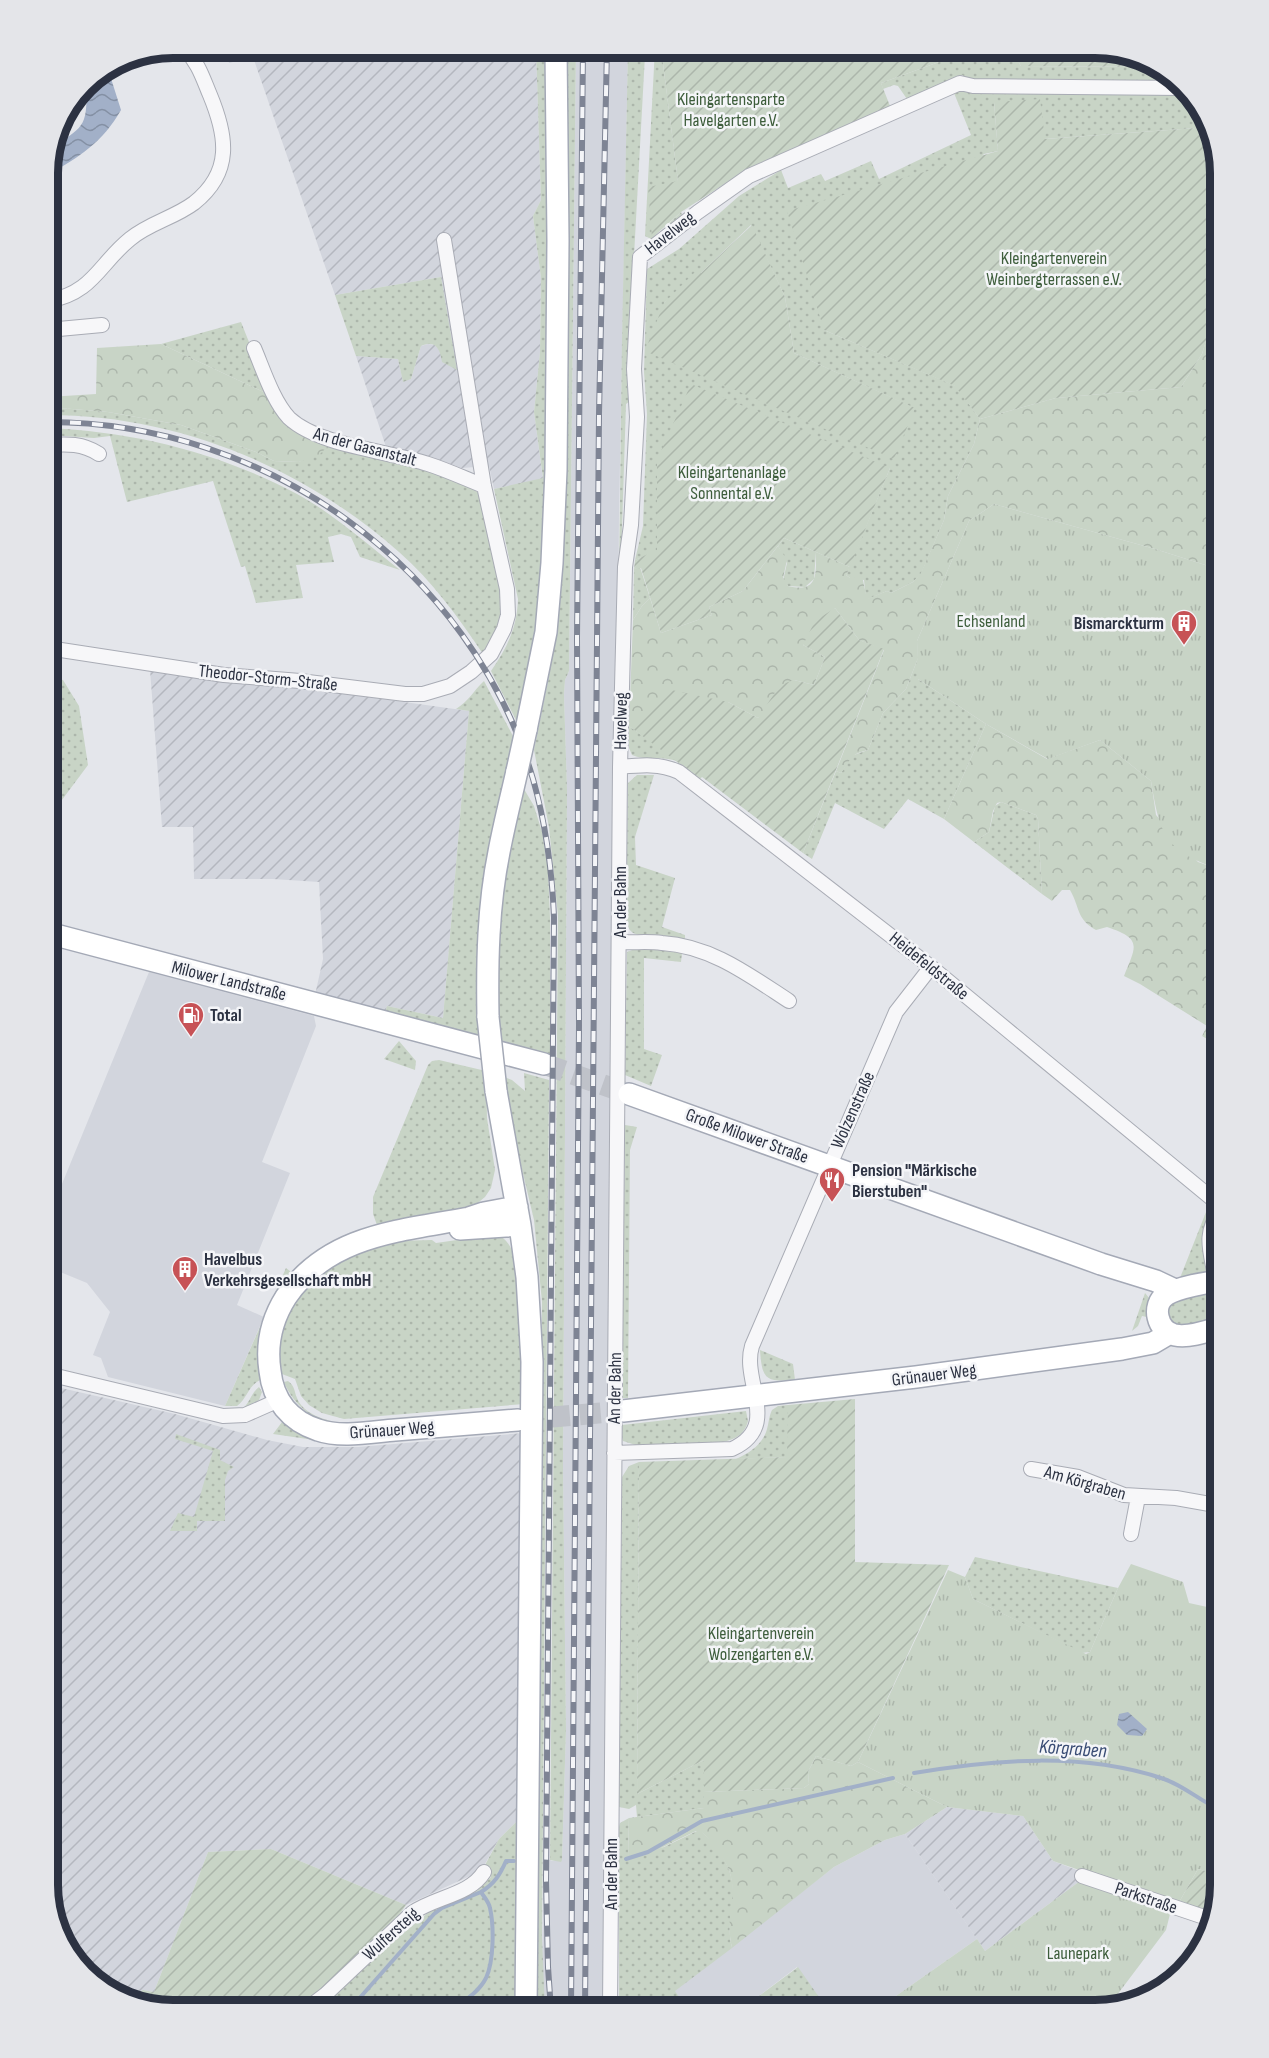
<svg xmlns="http://www.w3.org/2000/svg" width="1269" height="2058" font-family="'Sofia Sans Condensed',sans-serif">
	<defs>
		<pattern id="industrial-furrows" width="10" height="10" patternUnits="userSpaceOnUse" patternTransform="scale(1.5)"><rect width="10" height="10" fill="#d2d5dd"/><path d="M-1 1l2-2M0 10L10 0M9 11l2-2" fill="none" stroke="#b4b7bf"/></pattern>
		<pattern id="grass-dots" width="8" height="8" patternUnits="userSpaceOnUse" patternTransform="scale(1.5)"><rect width="8" height="8" fill="#c8d4c6"/><path d="M2 2h.1M6 6h.1" fill="none" stroke="#acb6ab" stroke-width="1.8" stroke-linecap="round"/></pattern>
		<pattern id="forest-crowns" width="20" height="18" patternUnits="userSpaceOnUse" patternTransform="scale(1.5)"><rect width="20" height="18" fill="#c8d4c6"/><path d="M2 6a3 3 0 1 1 6 0M12 15a3 3 0 1 1 6 0" fill="none" stroke="#acb6ab"/></pattern>
		<pattern id="park-tufts" width="24" height="20" patternUnits="userSpaceOnUse" patternTransform="scale(1.5)"><rect width="24" height="20" fill="#c8d4c6"/><path d="M3 7l-1-3M5 7V3M7 7l1-3M15 17l-1-3M17 17v-4M19 17l1-3" fill="none" stroke="#acb6ab"/></pattern>
		<pattern id="garden-furrows" width="10" height="10" patternUnits="userSpaceOnUse" patternTransform="scale(1.5)"><rect width="10" height="10" fill="#c8d4c6"/><path d="M-1 1l2-2M0 10L10 0M9 11l2-2" fill="none" stroke="#acb6ab"/></pattern>
		<pattern id="water-waves" width="16" height="10" patternUnits="userSpaceOnUse" patternTransform="scale(1.5)"><rect width="16" height="10" fill="#a2b0c8"/><path d="M0 5q4-4 8 0t8 0" fill="none" stroke="#8490a4"/></pattern>
	</defs>
	<rect width="100%" height="100%" fill="#e4e6eb"/>
	<path fill="#d2d5dd" d="M576 48H628L619 514 605 2010H545L542 1961 544 1857 552 1861 562 1859 566 1730 563 1466 567 789 564 695 565 680 569 671Z
		M149 972 314 1016 316 1026 262 1162 290 1173 237 1305 264 1317 225 1406 108 1377 101 1358 93 1355 110 1312 87 1283 48 1267V1218Z
		M905 1834 977 1939 876 2010H859L850 1998 833 2010 826 2007 797 1967 740 2010H688L674 1991 834 1867 885 1840Z"/>
	<path fill="url(#industrial-furrows)" d="M225 48H536L541 200 533 216 541 278 540 352 534 412 543 479 494 489 489 466 462 468 431 457 386 447 356 356 398 359 403 381 411 379 421 346 428 344 435 345 440 349 441 277 335 295 253 57 229 63Z
		M150 670 325 691 469 711 443 1018 387 1006 385 1013 315 995 323 959 319 882 273 879H194L193 827H162Z
		M48 1385 175 1414 267 1440 303 1447H358L524 1433 521 1817 499 1839 481 1871 406 1905 271 1849 208 1852 154 1992 143 1990 128 1997 104 1989 61 1940 48 1884Z
		M947 1807 1023 1816 1053 1861 1082 1872 1080 1881 985 1951 905 1834Z"/>
	<path fill="url(#grass-dots)" fill-rule="evenodd" d="M536 48H548L550 231 546 524 536 631 517 722 491 671C507 648 517 628 518 599L494 489 543 478 534 412 540 352 541 278 533 216 541 200Z
		M568 48H576L569 671 565 680 564 695 567 789 563 1466 566 1730 562 1860 561 1862 550 1860 558 916 549 827 534 750 548 682 554 639 567 352Z
		M628 48H643L645 55 627 384 630 401 626 404 618 654 622 339Z
		M655 48H661L678 181 654 238 681 212 683 217 653 240 645 236Z
		M960 48H1025L1017 60 1021 66 1158 67 1165 69 1208 118 1210 127 1044 139 994 102 998 151 984 154 824 330 956 386 980 419 974 444 948 496 944 520 921 574 913 582 891 593 887 591 866 600 864 580 850 578 846 575 890 468 657 460V551L635 560 643 526 647 414 644 372 647 269 679 249 739 196 781 170 788 188 821 174 825 181 871 161 879 179 971 135 954 93 966 90 963 75 907 99 898 86 894 85 883 89 881 83 950 58ZM751 225 785 297 794 353 914 408 664 303 701 273Z
		M441 277 457 370 442 362C440 349 436 340 421 346L411 379 403 382 398 359 356 356 335 295Z
		M241 322 270 395 161 344Z
		M48 407 108 412 181 425 256 452 274 461 299 462 331 443 427 468 470 484 478 493C485 523 506 584 502 612 500 628 492 641 483 654 459 618 432 581 399 552 303 467 177 415 48 415Z
		M48 428C136 432 220 453 297 494 334 514 367 544 400 570L360 557 351 537 341 534 328 537 334 562 296 565 303 598 256 603 245 566 241 567 213 481 127 502 110 436 94 438 48 435Z
		M784 538 816 552 814 579 805 587 788 586 783 581 787 563 778 546Z
		M640 567 650 598 642 606 633 620 634 569Z
		M918 658V679L986 724 944 819 908 799 884 829 835 803 812 859 803 853 836 771 841 773 851 756 868 750 883 713 906 689Z
		M48 675 63 680 79 706 88 765 53 812 48 785V766L60 747Z
		M484 681 514 738 504 779 505 781 482 1040 385 1013 387 1006 443 1018 469 711 456 709C469 701 474 690 484 681Z
		M629 726 681 763C662 754 647 762 632 755L629 748Z
		M637 775H654L635 837 636 865 675 878 662 927 685 935V939C676 938 668 936 659 935 645 934 631 940 626 922L628 783Z
		M524 789 534 806 542 832 548 870 550 918V1056L498 1039 495 952 500 898Z
		M1001 802 1036 815 1038 819 1042 894 974 842 989 832 995 806Z
		M640 947 682 953 681 962 644 958V1049L662 1055 651 1086 625 1075 627 952Z
		M399 1041 416 1061 415 1070 384 1059Z
		M439 1060 486 1071 487 1118 495 1170 491 1188 485 1197 469 1210 380 1227 377 1225 373 1214V1197L428 1065 432 1061Z
		M524 1073 549 1080 542 1938 545 2010H536L542 1302 534 1220 504 1093 502 1076 512 1080 525 1091Z
		M625 1125 637 1127 630 1150 628 1398H622Z
		M1208 1207C1204 1232 1202 1249 1208 1275L1178 1283Z
		M462 1234 500 1236C513 1244 514 1257 517 1271L524 1404 344 1419 322 1413 309 1405 301 1396 295 1379 282 1374 279 1348 281 1332 286 1314 325 1265 394 1241 432 1240 436 1243 457 1240Z
		M286 1268 295 1275 259 1351 260 1380C248 1386 247 1399 237 1406H225Z
		M1219 1290 1221 1291V1318L1183 1327 1171 1323 1166 1313 1168 1306 1174 1300Z
		M1145 1293 1150 1299 1151 1319 1149 1323 1147 1317 1142 1316 1138 1326 1132 1331Z
		M760 1350 793 1364 795 1380C766 1382 762 1380 760 1350Z
		M288 1381C295 1386 294 1391 297 1398 303 1414 325 1420 339 1423 313 1421 294 1406 284 1382Z
		M259 1387 262 1392 259 1400 242 1409C250 1403 251 1393 259 1387Z
		M788 1405V1457L736 1459C750 1453 763 1444 767 1429 769 1422 769 1416 772 1410L778 1406Z
		M746 1411 748 1421C745 1434 736 1439 723 1442L639 1446 623 1441 621 1435 622 1425Z
		M282 1422 297 1432 321 1441 273 1434Z
		M176 1434 220 1450V1460L234 1467 228 1471 225 1480V1521H197V1531H170L178 1513 194 1517 213 1451 175 1439Z
		M639 1462 637 1794 704 1760V1808L637 1817 636 1805 629 1809 619 1807 622 1477 629 1466Z
		M975 1557 1118 1588 1090 1652 1082 1653 973 1599 965 1577Z
		M521 1817 519 2010H312L430 1911 477 1891 491 1877 490 1871 485 1865 499 1839Z
		M629 1818 628 1856 664 1847 699 1830C719 1844 735 1872 733 1896 732 1915 727 1928 732 1948L675 1991 688 2010H619V1827L620 1823Z
		M798 1967 826 2007 832 2010H740Z"/>
	<path fill="url(#forest-crowns)" d="M1221 291V570L1155 549 994 504 969 521 917 641 918 658 906 689 883 713 868 750C850 754 851 759 841 773L836 771 884 650 859 640 835 608 803 645 825 657 814 685 794 680 758 718 728 702 629 726 633 620 642 606 650 598 661 633 712 615 709 607 743 591 778 546 787 560 783 578 788 586C818 593 816 575 816 552L850 567 846 575 850 578 862 576 867 599 887 591 891 593 913 582 921 573 944 520 948 496 974 444 980 419 1056 398 1181 387 1202 354Z
		M161 344 270 395 331 443 319 455 299 462 274 461 256 452 181 425 108 412 48 407V397L96 394 97 348Z
		M986 724 1047 759 1100 740 1151 781 1156 815 1198 862 1221 870V1047L1202 1036 1207 1026 1140 984 1124 976C1136 946 1143 939 1107 927L1096 930C1076 919 1080 907 1070 890H1062L1052 901 1042 894 1038 819 1036 815 1001 802 997 803 993 811 989 832 974 842 944 819Z
		M816 1756 851 1766 858 1762 947 1807 905 1834 885 1840 834 1867 732 1948C722 1906 749 1886 713 1845 708 1838 704 1831 696 1831L634 1861 628 1856 629 1818 704 1808V1792L804 1788 809 1784 808 1772Z"/>
	<path fill="url(#park-tufts)" d="M994 504 1155 549 1221 570V870C1166 851 1160 837 1151 781L1100 740 1048 759 986 724 918 679 917 641 969 521Z
		M1131 1564 1183 1582 1189 1603 1221 1610V1875L1198 1869 1178 1904 1053 1861 1023 1816 947 1807 858 1762 948 1570 965 1577 973 1599 1086 1654 1090 1652 1118 1588Z
		M1080 1881 1170 1914 1166 1930 1108 2007 1095 2010H876L977 1939 985 1951Z"/>
	<path fill="url(#garden-furrows)" d="M661 48H960L950 58 881 83 890 106 751 167 681 212 652 238 648 187 678 181Z
		M1025 48H1104L1158 67 1021 66 1017 60Z
		M1040 99 1045 139 1210 127 1221 174V291L1202 354 1181 387 1056 398 980 419 955 386 824 330 787 211 998 151 994 102Z
		M752 225 785 297 794 353 915 408 894 459 645 351 664 303 697 270 701 273Z
		M691 384 890 468 850 567 784 538 743 591 709 607 712 615 661 633 641 568 634 569 635 560 657 550V460Z
		M835 608 859 640 884 649 803 853 702 777 700 779 629 726 667 689 728 702 758 718 780 685 794 680 814 685 825 657 803 645 815 621Z
		M855 1399V1562L949 1565 858 1762 851 1766 816 1756 808 1772 809 1784 804 1788 704 1792V1760L637 1794 639 1462 787 1457 788 1405Z
		M271 1849 406 1905 395 1921 298 2010H166L128 1997 143 1990 154 1992 208 1852Z
		M1198 1869 1221 1875V1885L1212 1914 1178 1904Z"/>
	<path fill="url(#water-waves)" d="M108 69 121 110C103 142 79 157 48 175L53 146C88 126 86 123 87 84Z
		M1128 1712 1147 1729 1142 1736 1127 1735 1117 1725 1119 1714Z"/>
	<g fill="none" stroke-linecap="round" stroke-linejoin="round">
		<path stroke="#a2b0c8" stroke-width="4" d="M914 1773C996 1759 1084 1752 1164 1779 1185 1786 1201 1802 1221 1810
			M626 1859 648 1852 702 1821 893 1778
			M349 2010 434 1914 442 1908 481 1892
			M452 2010C464 2001 479 1992 486 1978 494 1961 494 1926 490 1908 489 1902 484 1897 481 1892 494 1884 500 1875 506 1861H514"/>
		<path stroke="#bfc2c9" stroke-width="21" stroke-dasharray="21 10" stroke-linecap="butt" d="M544 1064 629 1094
			M518 1420 623 1411"/>
		<g stroke="#a9acb5" stroke-width="16">
			<path id="minor" d="M48 301C93 293 99 264 130 239 149 223 174 218 194 203 233 172 227 136 210 95 202 76 199 64 184 48
				M48 330 102 325
				M254 348C263 369 273 401 289 418 319 446 389 451 428 464 447 470 466 479 484 486
				M48 445C67 444 82 443 99 454
				M48 648 224 675 300 681 405 694H423L450 686 471 672 491 654 504 629 508 615 507 589 484 486 444 240
				M620 767C641 765 660 763 679 772L931 967 1221 1206
				M48 901V896
				M619 942C633 943 648 941 662 943 711 946 749 975 789 1001
				M1216 1282C1212 1254 1201 1235 1221 1210
				M48 1374 223 1416 245 1415 279 1400
				M614 1453 732 1449C782 1426 741 1382 752 1346L896 1012 931 967
				M1031 1469 1078 1477 1124 1495 1176 1498 1221 1506
				M1131 1534 1138 1497
				M1082 1876 1210 1919
				M305 2010 326 1994 412 1913C435 1897 470 1895 484 1872
				M610 2010 620 767 625 567 631 525 637 417 634 369 640 257 698 212 749 176 960 83 973 86 1182 88"/>
		</g>
		<g stroke="#a4a9b6" stroke-width="24">
			<path id="primary" d="M526 730 546 632 552 563 556 470 558 241 556 48
				M48 933 544 1064
				M488 1017C487 962 488 906 499 852 504 825 511 798 517 771
				M496 1091 520 1225 527 1277 532 1362 526 2010
				M629 1094 1101 1264 1156 1281 1175 1290
				M517 1207 484 1213 469 1218C401 1231 329 1234 286 1297 272 1319 266 1345 270 1371 273 1400 290 1421 318 1430 341 1438 371 1432 395 1430 436 1427 477 1423 518 1420
				M460 1229 520 1225
				M1221 1327C1208 1331 1189 1338 1175 1335 1157 1331 1151 1305 1166 1295 1176 1288 1210 1281 1221 1282
				M623 1411 916 1377 1122 1349 1153 1343 1170 1333"/>
		</g>
		<use href="#minor" stroke="#f7f7f9" stroke-width="14"/>
		<use href="#primary" stroke="#fff" stroke-width="21"/>
		<g stroke="#7e8494" stroke-width="6">
			<path id="rail" d="M48 422C266 422 471 568 533 779 546 825 552 870 554 917L546 1881 548 1967 551 2010
				M571 2010 579 1025 577 638 583 48
				M585 2010 599 414 607 48"/>
		</g>
		<use href="#rail" stroke="#f4f5f8" stroke-width="4" stroke-dasharray="11" stroke-linecap="butt"/>
		<g stroke="#a4a9b6" stroke-width="24" stroke-linecap="butt">
			<path id="primary-bridge" d="M517 771 526 730
				M488 1017 496 1091"/>
		</g>
		<use href="#primary-bridge" stroke="#fff" stroke-width="21"/>
	</g>
	<defs>
		<g id="building-pin" transform="scale(1.35)"><path d="M0 17L-7.5 6A9.5 9.5 0 1 1 7.5 6Z" fill="#c75256" stroke="#f4f5f8"/><path d="M-4-6H4V6H1V3H-1V6H-4ZM-2.5-4.3h1.7v1.8h-1.7ZM.8-4.3h1.7v1.8H.8ZM-2.5-1h1.7V.8h-1.7ZM.8-1h1.7V.8H.8Z" fill="#fff"/></g>
		<g id="fuel-pin" transform="scale(1.35)"><path d="M0 17L-7.5 6A9.5 9.5 0 1 1 7.5 6Z" fill="#c75256" stroke="#f4f5f8"/><path d="M-5.5-6h7V0h2V4h1.3V-2.5L3-4.5l.8-.8L6-3V5H2.5V1h-1V6h-7ZM-4.2-4.7v3.2H.2V-4.7Z" fill="#fff"/></g>
		<g id="restaurant-pin" transform="scale(1.35)"><path d="M0 17L-7.5 6A9.5 9.5 0 1 1 7.5 6Z" fill="#c75256" stroke="#f4f5f8"/><path d="M-5-6h1v4h1v-4h1v4h1v-4h1v5L-1.5 .5V6h-2V.5L-5-1ZM5-6V6H3V1.5H1.5Q1.5-4 5-6Z" fill="#fff"/></g>
	</defs>
	<g fill-rule="evenodd">
		<use href="#building-pin" x="1184" y="623"/>
		<use href="#fuel-pin" x="191" y="1015"/>
		<use href="#restaurant-pin" x="832" y="1180"/>
		<use href="#building-pin" x="185" y="1269"/>
	</g>
	<g text-anchor="middle" dominant-baseline="central" stroke-width="5" stroke-linejoin="round" paint-order="stroke">
		<g font-size="18" fill="#3d5d3b" stroke="#f4f5f8">
			<text x="731" y="99">Kleingartensparte<tspan x="731" dy="21">Havelgarten e.V.</tspan></text>
			<text x="1054" y="258">Kleingartenverein<tspan x="1054" dy="21">Weinbergterrassen e.V.</tspan></text>
			<text x="732" y="472">Kleingartenanlage<tspan x="732" dy="21">Sonnental e.V.</tspan></text>
			<text x="991" y="621">Echsenland</text>
			<text x="761" y="1633">Kleingartenverein<tspan x="761" dy="21">Wolzengarten e.V.</tspan></text>
			<text x="1078" y="1953">Launepark</text>
		</g>
		<g font-size="18" fill="#2c3242" stroke="#f4f5f8">
			<text transform="translate(670 233) rotate(-38)">Havelweg</text>
			<text transform="translate(365 447) rotate(15)">An der Gasanstalt</text>
			<text transform="translate(268 678) rotate(6)">Theodor-Storm-Straße</text>
			<text transform="translate(621 721) rotate(-89)">Havelweg</text>
			<text transform="translate(620 902) rotate(-90)">An der Bahn</text>
			<text transform="translate(929 966) rotate(39)">Heidefeldstraße</text>
			<text transform="translate(229 981) rotate(14)">Milower Landstraße</text>
			<text transform="translate(853 1110) rotate(-66)">Wolzenstraße</text>
			<text transform="translate(747 1136) rotate(20)">Große Milower Straße</text>
			<text transform="translate(934 1375) rotate(-7)">Grünauer Weg</text>
			<text transform="translate(615 1388) rotate(-89)">An der Bahn</text>
			<text transform="translate(392 1430) rotate(-4)">Grünauer Weg</text>
			<text transform="translate(1085 1483) rotate(16)">Am Körgraben</text>
			<text transform="translate(611 1874) rotate(-90)">An der Bahn</text>
			<text transform="translate(1146 1898) rotate(19)">Parkstraße</text>
			<text transform="translate(391 1934) rotate(-42)">Wulfersteig</text>
		</g>
		<g font-size="18" font-weight="bold" fill="#2c3242" stroke="#f4f5f8" text-anchor="start">
			<text x="1164" y="623" text-anchor="end">Bismarckturm</text>
			<text x="210" y="1015">Total</text>
			<text x="852" y="1170">Pension "Märkische<tspan x="852" dy="21">Bierstuben"</tspan></text>
			<text x="204" y="1259">Havelbus<tspan x="204" dy="21">Verkehrsgesellschaft mbH</tspan></text>
		</g>
		<g font-size="20" font-style="italic" fill="#394c74" stroke="#f4f5f8">
			<text transform="translate(1073 1749) rotate(4)">Körgraben</text>
		</g>
	</g>
	<path d="M0 0H1269V2058H0ZM173 58H1095A115 115 0 0 1 1210 173V1885A115 115 0 0 1 1095 2000H173A115 115 0 0 1 58 1885V173A115 115 0 0 1 173 58Z" fill="#e4e5e9" fill-rule="evenodd"/>
	<path fill="none" stroke="#2c3242" stroke-width="8" d="M173 58H1095A115 115 0 0 1 1210 173V1885A115 115 0 0 1 1095 2000H173A115 115 0 0 1 58 1885V173A115 115 0 0 1 173 58Z"/>
</svg>
